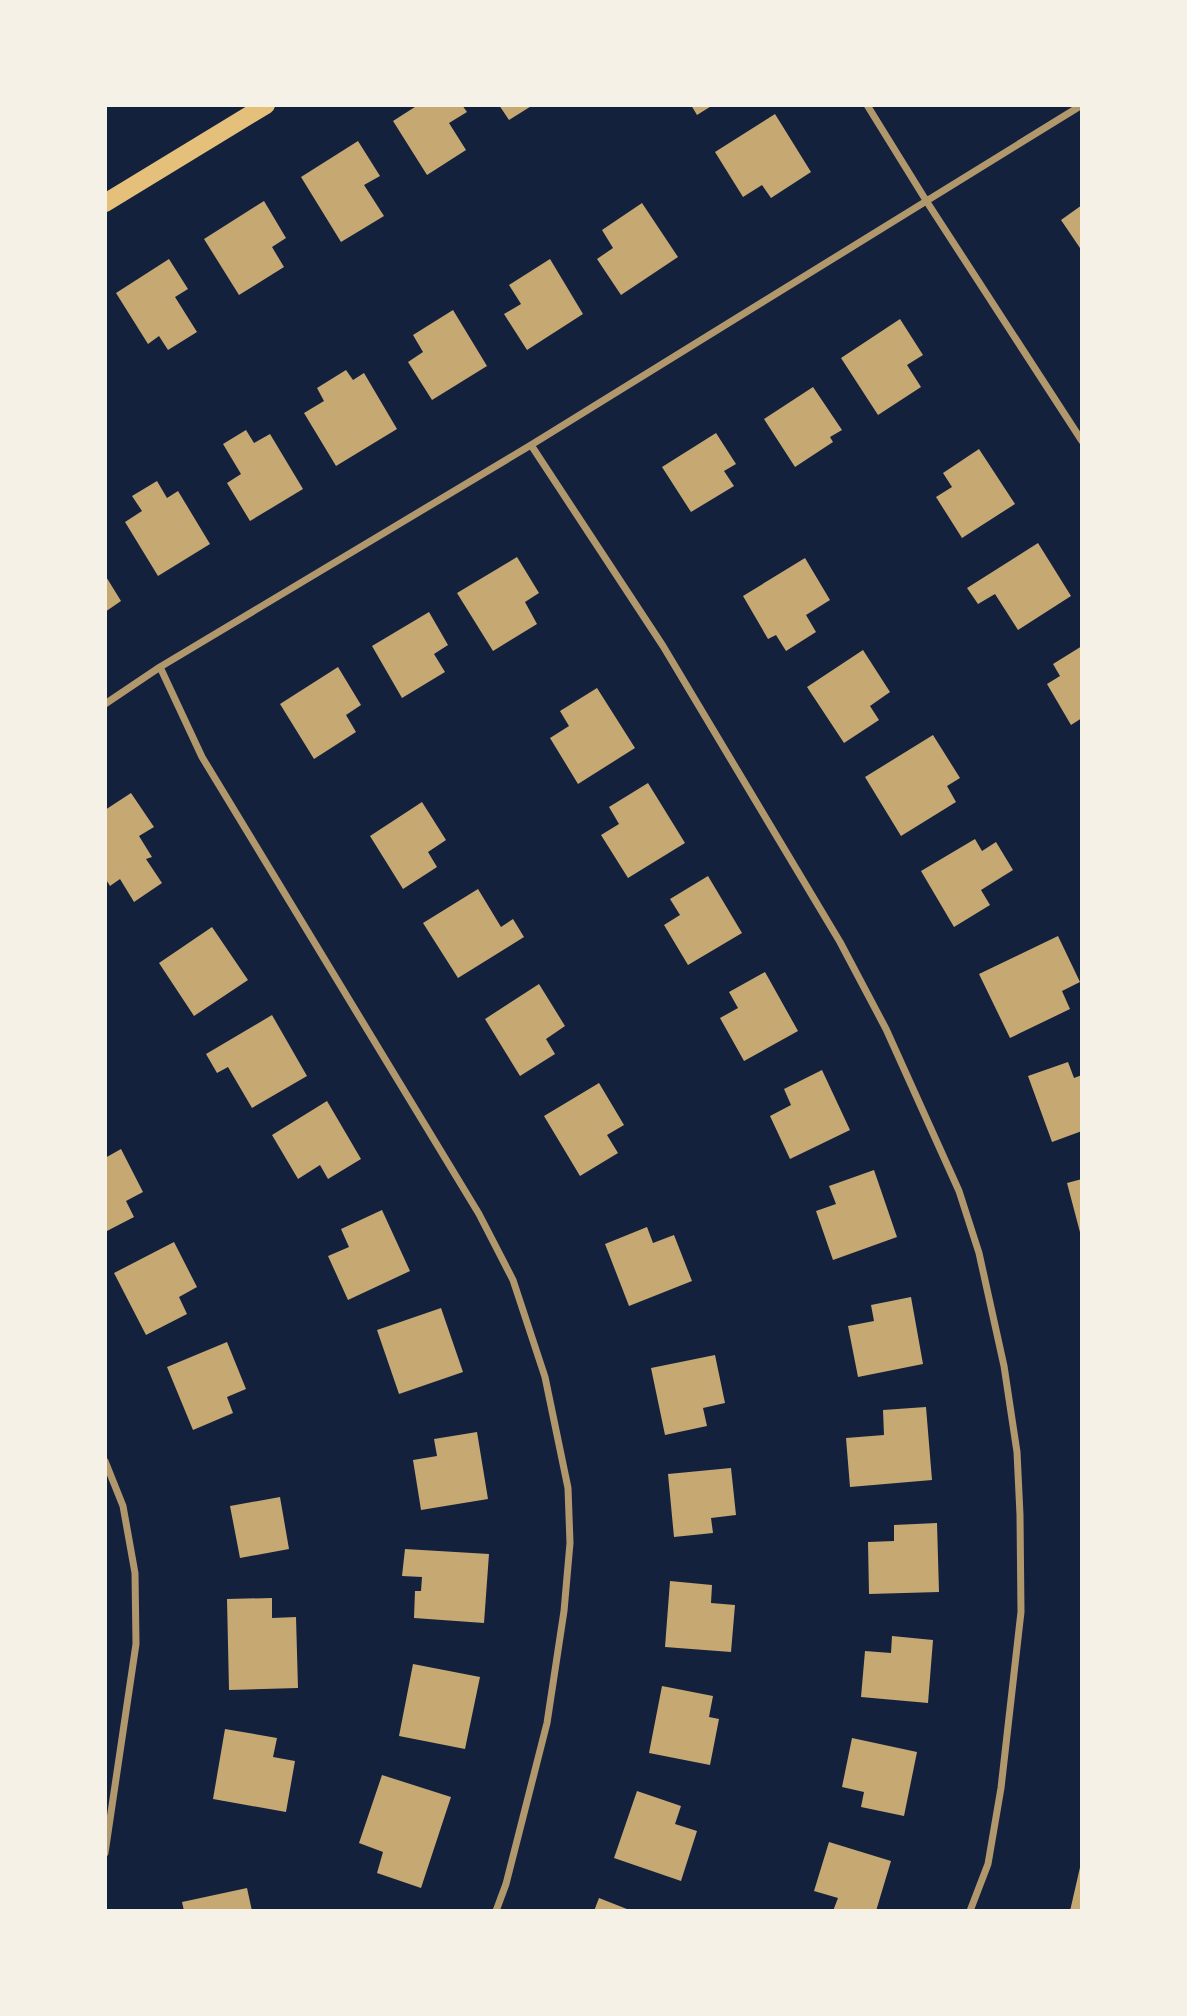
<svg xmlns="http://www.w3.org/2000/svg" width="1187" height="2016" font-family="Bitter,serif">
	<rect width="100%" height="100%" fill="#14213d"/>
	<path fill="#c6a872" d="M418 105H462L467 112 449 123 466 150 427 175 393 121Z
		M499 105H533L509 120Z
		M691 105H713L697 115Z
		M775 114 811 172 771 198 762 185 743 197 715 152Z
		M358 141 380 176 364 185 384 216 341 242 301 177Z
		M264 201 286 238 272 247 284 267 239 295 204 239Z
		M642 203 678 257 621 295 597 259 613 248 602 230Z
		M1082 205V251L1061 220Z
		M169 259 188 289 175 297 197 332 168 350 159 336 148 344 116 293Z
		M550 259 583 314 527 350 504 314 521 304 509 285Z
		M453 310 487 366 432 400 408 362 423 352 413 335Z
		M900 319 923 355 907 365 921 387 878 415 841 358Z
		M346 370 353 380 364 373 397 429 336 466 304 413 324 401 317 388Z
		M813 387 842 430 830 437 833 442 795 467 764 419Z
		M246 430 254 443 270 434 303 489 250 521 227 483 241 474 223 444Z
		M716 433 736 464 724 471 734 486 691 512 662 467Z
		M979 449 1015 504 962 538 936 497 952 487 943 473Z
		M157 481 167 498 178 491 210 544 158 576 125 522 142 511 132 496Z
		M1038 543 1071 596 1018 630 995 594 978 604 967 588Z
		M517 557 539 593 525 602 537 624 493 651 457 593Z
		M805 558 830 600 806 615 816 632 786 651 776 635 768 639 743 596Z
		M105 575 121 601 105 612Z
		M429 612 448 645 434 654 445 672 402 698 372 646Z
		M1082 646V718L1071 725 1047 684 1060 676 1053 664Z
		M863 650 890 692 870 706 879 720 844 743 807 687Z
		M338 667 361 705 346 715 356 732 314 759 280 704Z
		M597 688 635 748 578 784 550 738 569 726 560 711Z
		M933 735 960 778 947 786 956 802 901 836 865 777Z
		M648 783 685 843 628 878 601 835 619 824 609 807Z
		M131 793 154 827 139 836 152 857 146 859 162 883 134 902 120 879 110 886 105 878V810Z
		M422 802 446 840 428 852 437 867 403 889 370 836Z
		M975 839 982 851 996 842 1013 870 981 890 990 905 954 927 921 871Z
		M708 876 742 933 688 965 664 925 680 915 670 899Z
		M478 889 501 927 513 919 524 937 458 978 423 923Z
		M212 927 248 980 194 1016 159 963Z
		M1058 936 1080 982 1062 991 1070 1009 1010 1038 979 974Z
		M765 972 798 1031 744 1061 720 1018 738 1008 729 992Z
		M539 984 565 1026 546 1039 555 1054 520 1076 485 1019Z
		M272 1015 307 1076 252 1108 228 1067 217 1073 206 1054Z
		M1068 1062 1074 1078 1082 1075V1131L1052 1142 1028 1076Z
		M822 1070 850 1130 790 1159 770 1116 791 1105 784 1089Z
		M599 1083 624 1125 607 1135 618 1153 580 1176 544 1116Z
		M327 1101 361 1159 328 1179 320 1165 298 1179 272 1135Z
		M121 1149 143 1192 126 1201 134 1217 105 1232V1158Z
		M874 1170 897 1237 833 1260 816 1211 836 1204 829 1186Z
		M1082 1179V1236H1081L1067 1183Z
		M382 1210 410 1271 348 1300 328 1256 349 1247 341 1229Z
		M647 1227 653 1243 674 1235 692 1281 629 1306 605 1244Z
		M174 1242 197 1287 179 1297 187 1314 146 1335 114 1273Z
		M911 1297 923 1364 858 1377 848 1326 874 1321 871 1305Z
		M441 1308 463 1372 399 1394 377 1330Z
		M227 1342 246 1389 227 1397 233 1413 193 1430 167 1367Z
		M715 1355 725 1403 703 1408 707 1426 665 1435 651 1368Z
		M926 1407 932 1480 850 1487 846 1438 884 1435 883 1410Z
		M477 1432 488 1499 421 1510 413 1460 437 1456 434 1439Z
		M731 1468 736 1515 711 1518 713 1533 674 1537 668 1474Z
		M280 1497 289 1549 240 1558 230 1506Z
		M937 1523 939 1592 869 1594 868 1542 894 1541V1525Z
		M405 1549 489 1554 484 1623 414 1618 415 1591H421L422 1577 402 1576Z
		M670 1581 712 1585 711 1603 735 1605 731 1652 665 1647Z
		M272 1598V1618L296 1617 298 1688 229 1690 227 1599Z
		M892 1636 933 1640 928 1703 861 1697 865 1651 891 1653Z
		M413 1664 480 1677 465 1749 399 1736Z
		M662 1686 713 1696 709 1717 719 1719 710 1765 649 1753Z
		M225 1729 277 1738 273 1757 295 1761 286 1812 213 1799Z
		M852 1738 917 1752 904 1816 861 1807 864 1792 842 1787Z
		M382 1775 451 1797 421 1888 377 1873 383 1852 359 1843Z
		M637 1791 681 1806 675 1824 697 1831 681 1881 614 1858Z
		M829 1842 891 1861 876 1911H833L838 1898 814 1891Z
		M1081 1863 1082 1911H1070Z
		M247 1888 252 1911H184L182 1902Z
		M599 1898 632 1911H594Z"/>
	<g fill="none" stroke-linecap="round" stroke-linejoin="round">
		<path stroke="#b1986c" stroke-width="7" d="M867 105 927 202 1082 441
			M531 445 663 646 840 942 886 1029 959 1191 979 1253 1004 1366 1017 1452 1020 1515 1021 1612 1001 1788 988 1864 970 1911
			M160 667 202 757 479 1214 513 1280 545 1377 568 1488 570 1543 564 1611 547 1723 506 1884 496 1911
			M105 704 160 667 531 445 1082 105
			M105 1461 123 1506 135 1573 136 1644 105 1853"/>
		<path stroke="#e5c07b" stroke-width="18" d="M105 203 266 105"/>
	</g>
	<rect width="1187" height="2016" fill="none" stroke="#f6f1e7" stroke-width="214"/>
</svg>
